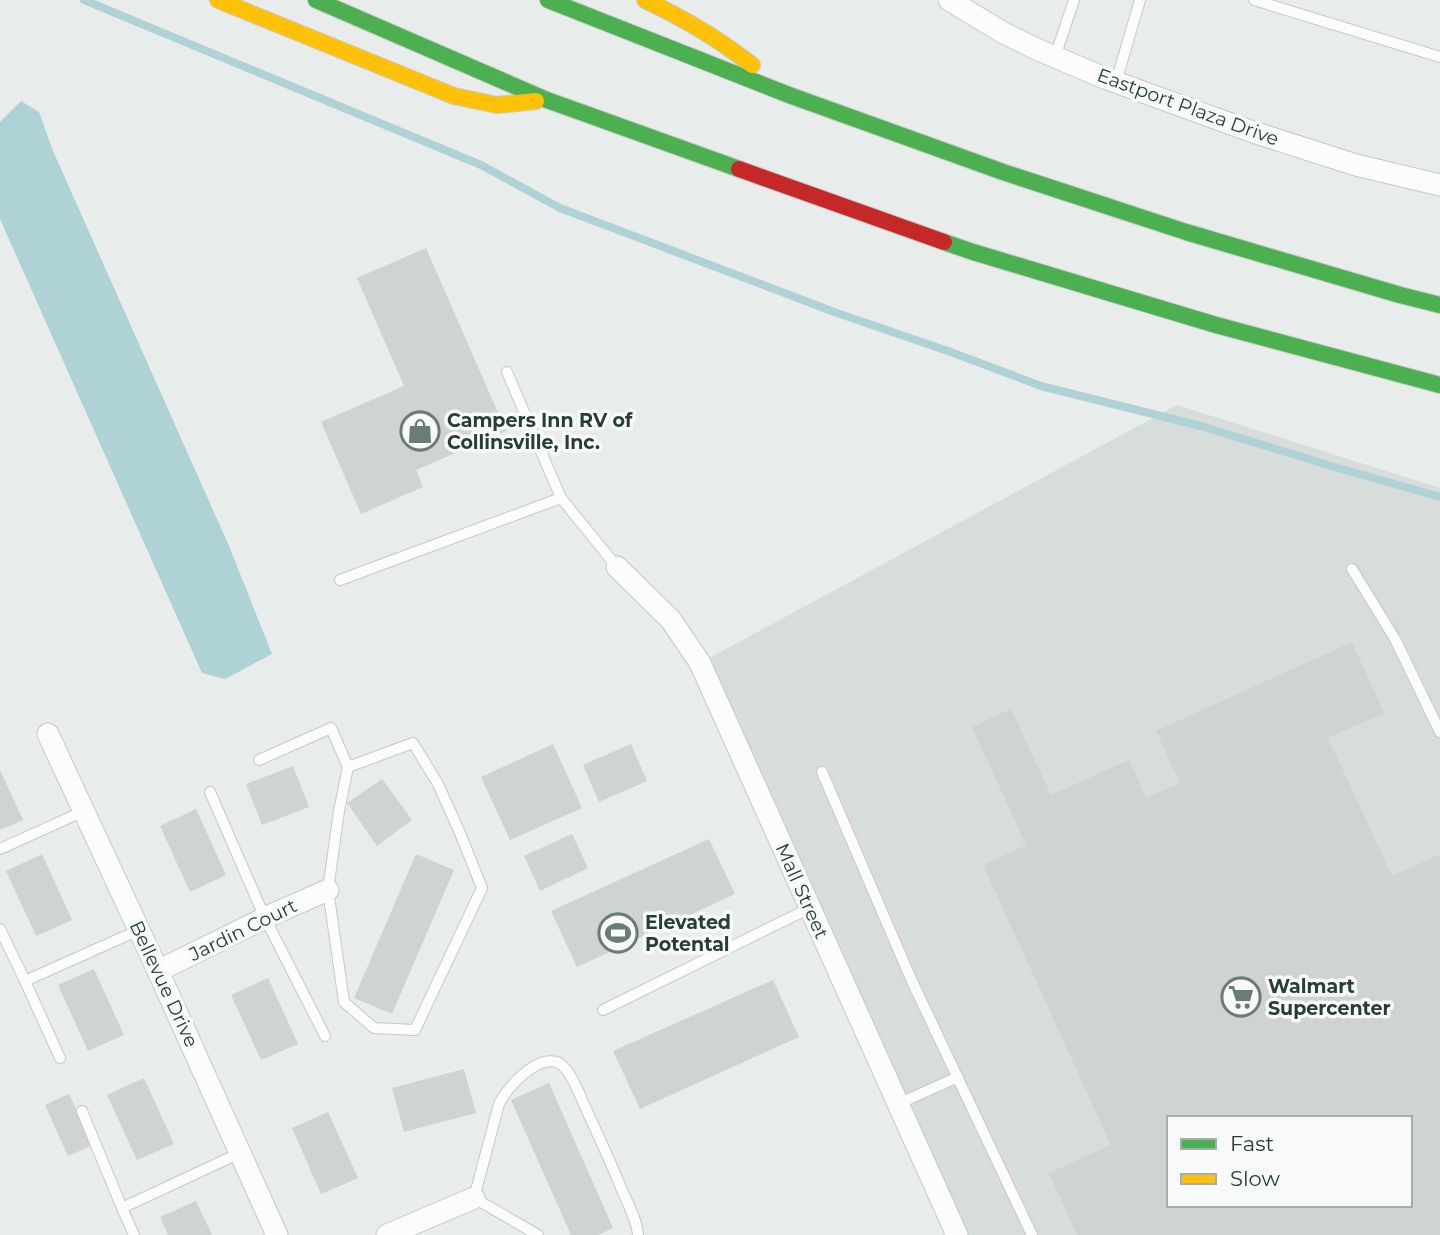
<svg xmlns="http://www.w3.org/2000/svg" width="1440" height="1235" font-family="Montserrat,sans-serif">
	<rect width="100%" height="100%" fill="#e8ecea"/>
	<path fill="#d7ddda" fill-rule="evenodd" d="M1177 405 1440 488V1235H957L700 663ZM1169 1118H1410V1205H1169Z"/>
	<path fill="#aed2d5" d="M21 101 39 112 53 151 229 546 272 654 225 679 202 673 0 219V122Z"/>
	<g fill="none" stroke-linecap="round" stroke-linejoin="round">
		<path stroke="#aed2d5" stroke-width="8" d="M84 0 481 165 560 208 837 313 948 351 1041 386 1201 426 1338 468 1440 497"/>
	</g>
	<path fill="#cfd3d1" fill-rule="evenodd" d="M426 248 506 431 416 470 423 487 361 514 321 422 404 386 357 278Z
		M1352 642 1384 713 1328 738 1392 876 1440 854V1235H1077L1049 1173 1111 1145 983 865 1026 845 972 727 1011 709 1051 795 1129 760 1146 798 1180 783 1156 731ZM1169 1118H1410V1205H1169Z
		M553 744 582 808 510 840 481 777Z
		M631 744 647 781 599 802 583 765Z
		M293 766 309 807 262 825 246 784Z
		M0 770 23 820 0 830Z
		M382 779 412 820 377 846 347 803Z
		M196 809 226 875 190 892 160 826Z
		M572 834 588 868 540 891 524 856Z
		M709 839 735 894 577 967 551 911Z
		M42 854 72 920 36 936 6 871Z
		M416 854 454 870 392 1014 354 998Z
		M94 969 124 1035 88 1051 58 985Z
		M268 978 298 1044 261 1060 231 995Z
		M773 980 799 1037 640 1109 613 1051Z
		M464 1069 476 1113 404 1132 392 1088Z
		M144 1078 174 1144 137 1160 107 1095Z
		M549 1083 613 1228 598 1235H571L511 1100Z
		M69 1094 93 1145 68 1156 45 1105Z
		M328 1112 358 1178 321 1194 292 1128Z
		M196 1201 212 1235H168L160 1217Z"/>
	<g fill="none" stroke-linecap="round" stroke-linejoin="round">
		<g stroke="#c5c9c7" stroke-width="12">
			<path id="lane" d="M1254 0 1440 57
				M1055 57 1074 0
				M1116 82 1140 0
				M507 372 561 498 617 567
				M1352 569 1395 639 1440 732
				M340 580 561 498
				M413 743 438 784 460 833 482 888 415 1030 374 1028 344 1002 328 890 339 811 348 767Z
				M259 760 331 728 348 767
				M822 772 911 979 1032 1235
				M210 792 265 918 325 1036
				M0 849 84 811
				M0 929 25 981 139 930
				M25 981 60 1058
				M603 1010 810 908
				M898 1104 958 1077
				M82 1111 122 1208 240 1153
				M122 1208 134 1235
				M538 1235 474 1198 499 1104C507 1088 535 1056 556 1062 561 1063 565 1068 568 1072 576 1084 581 1098 587 1111 599 1137 611 1163 622 1190 628 1204 637 1220 638 1235"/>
		</g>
		<g stroke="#c5c9c7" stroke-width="23">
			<path id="street" d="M949 0 1002 32 1034 48 1107 79 1253 132 1356 165 1440 185
				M617 567 671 620 700 663 957 1235
				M48 734 158 971 277 1235
				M158 971 271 915 328 890
				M387 1235 474 1198"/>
		</g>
		<g stroke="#c4cac8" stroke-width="18">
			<path id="fast" d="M316 0 547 100 739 169
				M548 0 789 95 1003 172 1186 232 1400 295 1440 305
				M944 242 973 252 1216 325 1440 385"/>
		</g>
		<g stroke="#c4cac8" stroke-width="18">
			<path id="slow" d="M218 0 454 96 497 105 536 101
				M645 0C683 18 719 39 752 65"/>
		</g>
		<g stroke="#c4cac8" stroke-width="18">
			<path id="jam" d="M739 169 944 242"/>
		</g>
		<use href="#lane" stroke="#fcfcfc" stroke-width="10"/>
		<use href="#street" stroke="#fcfcfc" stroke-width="21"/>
		<use href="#fast" stroke="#4caf50" stroke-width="16"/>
		<use href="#slow" stroke="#ffc107" stroke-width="16"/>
		<use href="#jam" stroke="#c62828" stroke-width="16"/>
	</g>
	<defs>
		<g id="shop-ring" transform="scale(2.0125)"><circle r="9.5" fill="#f7faf8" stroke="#6b7b76" stroke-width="1.5"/><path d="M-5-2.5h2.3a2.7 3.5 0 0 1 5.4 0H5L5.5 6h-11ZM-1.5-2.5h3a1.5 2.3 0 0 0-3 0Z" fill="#6b7b76"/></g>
		<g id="stadium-ring" transform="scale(2.0125)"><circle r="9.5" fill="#f7faf8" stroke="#6b7b76" stroke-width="1.5"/><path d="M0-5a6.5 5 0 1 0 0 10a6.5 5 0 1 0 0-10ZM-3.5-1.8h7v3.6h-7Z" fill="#6b7b76"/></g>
		<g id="supermarket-ring" transform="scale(2.0125)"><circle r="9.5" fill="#f7faf8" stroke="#6b7b76" stroke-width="1.5"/><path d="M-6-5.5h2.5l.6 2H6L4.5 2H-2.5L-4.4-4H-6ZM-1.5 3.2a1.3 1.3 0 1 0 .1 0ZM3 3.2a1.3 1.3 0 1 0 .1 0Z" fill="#6b7b76"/></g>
	</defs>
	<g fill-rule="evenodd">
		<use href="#shop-ring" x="420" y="431"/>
		<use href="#stadium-ring" x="618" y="933"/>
		<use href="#supermarket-ring" x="1241" y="997"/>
	</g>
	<g text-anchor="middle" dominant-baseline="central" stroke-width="7" stroke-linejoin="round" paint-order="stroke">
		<g font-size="19" fill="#273e37" stroke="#f7faf8">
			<text transform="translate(1188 107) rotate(20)">Eastport Plaza Drive</text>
			<text transform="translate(802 891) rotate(66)">Mall Street</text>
			<text transform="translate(243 930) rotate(-26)">Jardin Court</text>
			<text transform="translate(164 984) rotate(65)">Bellevue Drive</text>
		</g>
		<g font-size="19" font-weight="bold" fill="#273e37" stroke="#f7faf8" text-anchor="start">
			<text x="447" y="420">Campers Inn RV of<tspan x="447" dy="22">Collinsville, Inc.</tspan></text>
			<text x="645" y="922">Elevated<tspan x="645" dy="22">Potental</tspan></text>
			<text x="1268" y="986">Walmart<tspan x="1268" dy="22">Supercenter</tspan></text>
		</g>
	</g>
	<rect x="1167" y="1116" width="245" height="91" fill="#f7faf8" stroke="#a4afab" stroke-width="2"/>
	<rect x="1181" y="1139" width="35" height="10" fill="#4caf50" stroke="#a4afab" stroke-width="2"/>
	<text x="1230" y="1151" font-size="21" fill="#273e37">Fast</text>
	<rect x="1181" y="1174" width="35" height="10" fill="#ffc107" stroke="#a4afab" stroke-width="2"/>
	<text x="1230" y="1186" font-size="21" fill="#273e37">Slow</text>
</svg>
